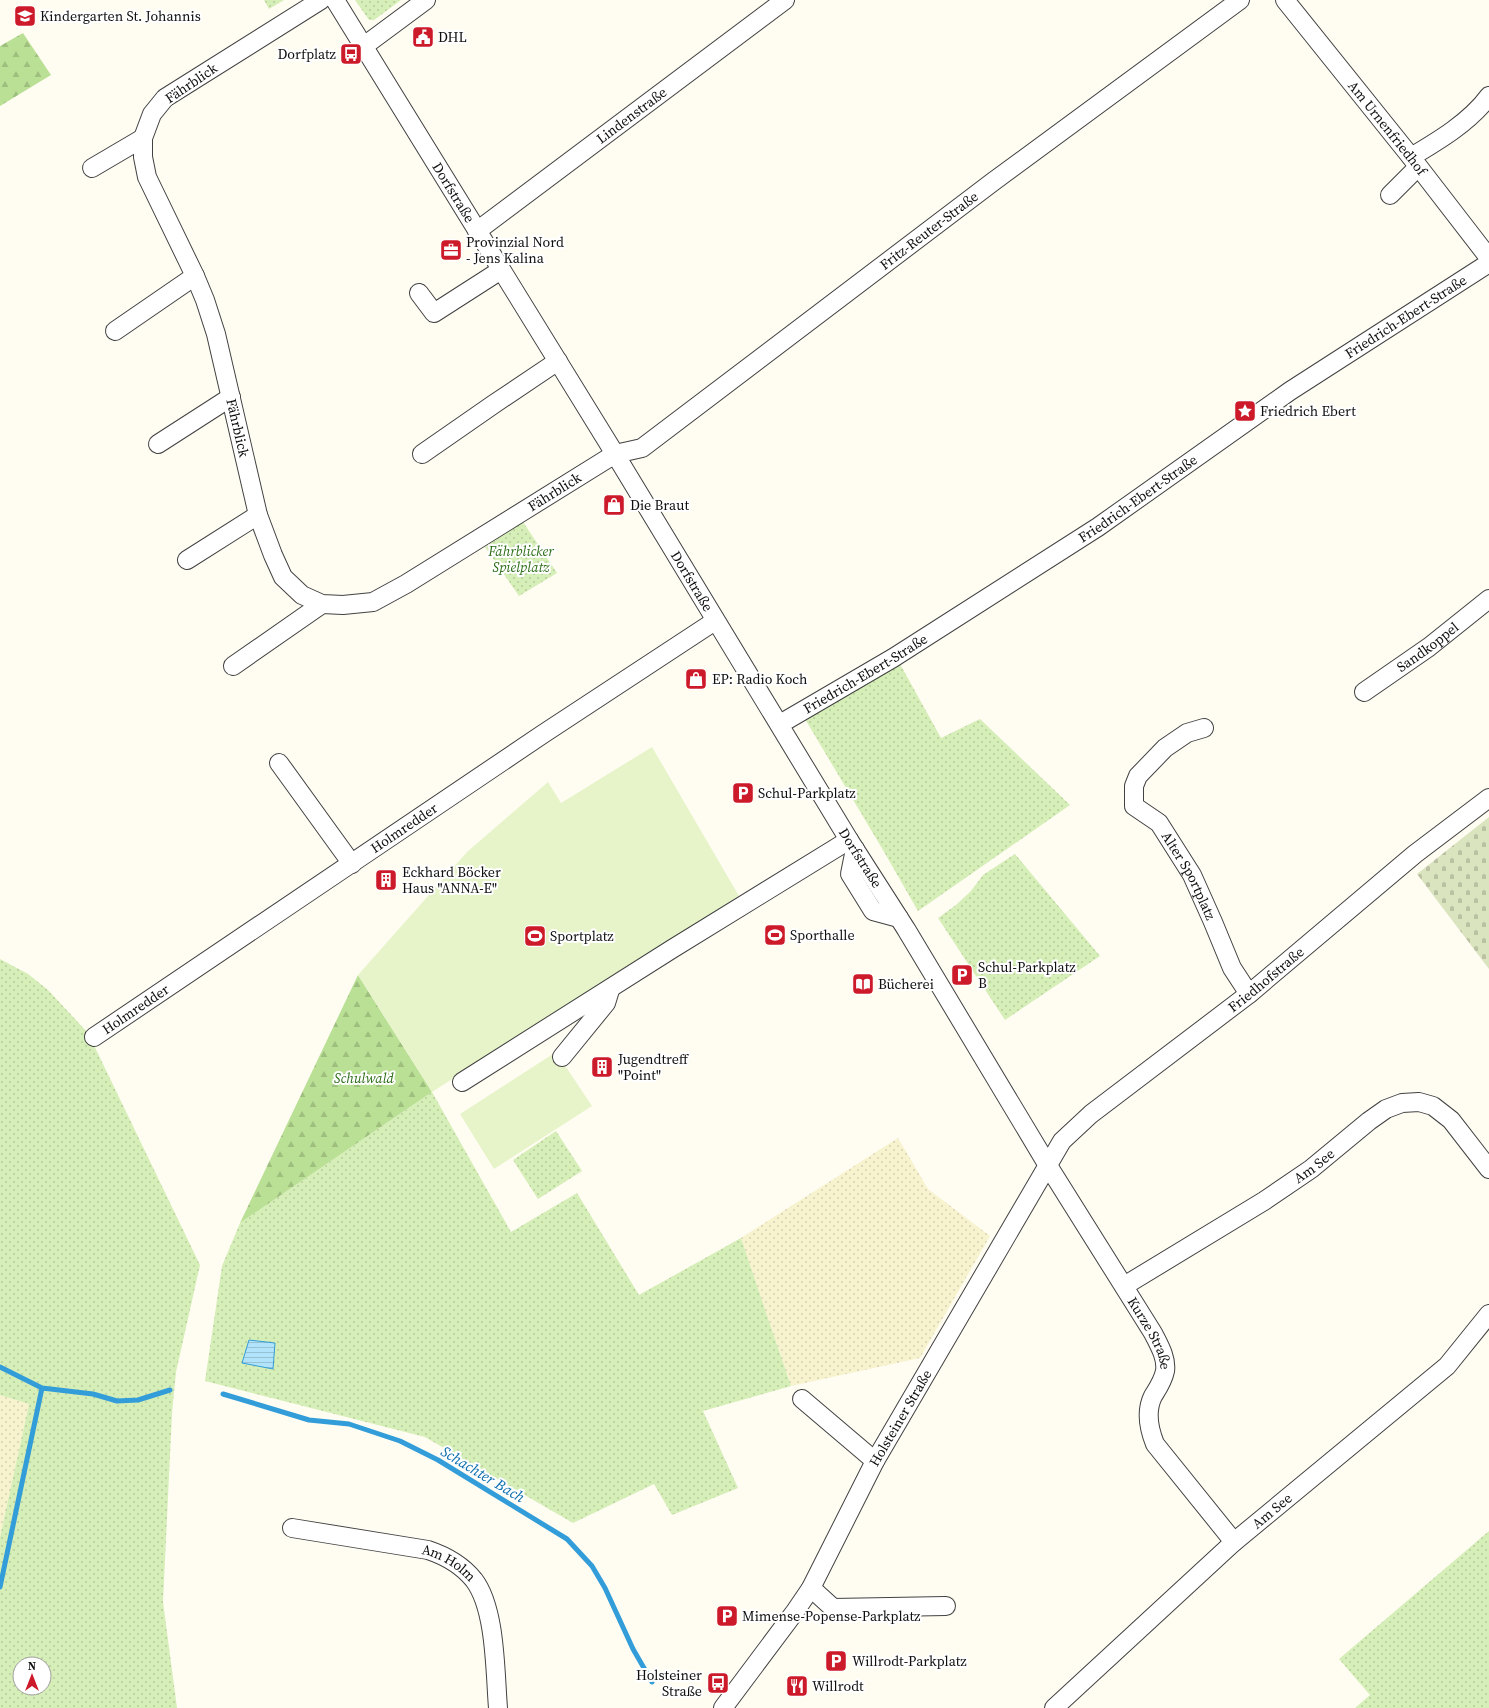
<svg xmlns="http://www.w3.org/2000/svg" width="1489" height="1708" font-family="'Source Serif 4',serif">
	<defs>
		<pattern id="farmland-dots" width="8" height="8" patternUnits="userSpaceOnUse"><rect width="8" height="8" fill="#f8f3cf"/><path d="M2 2h.1M6 6h.1" fill="none" stroke="#d3cfb1" stroke-width="1.8" stroke-linecap="round"/></pattern>
		<pattern id="grass-dots" width="8" height="8" patternUnits="userSpaceOnUse"><rect width="8" height="8" fill="#d6eeb7"/><path d="M2 2h.1M6 6h.1" fill="none" stroke="#b6cb9c" stroke-width="1.8" stroke-linecap="round"/></pattern>
		<pattern id="forest-firs" width="22" height="20" patternUnits="userSpaceOnUse"><rect width="22" height="20" fill="#bae095"/><path d="M5 1l3.5 6h-7zM16 11l3.5 6h-7z" fill="#9fbf7f"/></pattern>
		<pattern id="cemetery-stones" width="16" height="16" patternUnits="userSpaceOnUse"><rect width="16" height="16" fill="#dae4bf"/><path d="M2 7V4a2 2 0 0 1 4 0v3zM10 15v-3a2 2 0 0 1 4 0v3z" fill="#bac2a3"/></pattern>
		<pattern id="water-rules" width="6" height="5" patternUnits="userSpaceOnUse"><rect width="6" height="5" fill="#b1e3fb"/><path d="M0 2.5h6" fill="none" stroke="#97c2d6"/></pattern>
	</defs>
	<rect width="100%" height="100%" fill="#fffcf2"/>
	<path fill="url(#farmland-dots)" d="M898 1138 928 1189 990 1236 920 1358 791 1386 741 1238Z
		M0 1395 29 1404 0 1537Z"/>
	<path fill="url(#grass-dots)" fill-rule="evenodd" d="M264 0H284L269 9Z
		M355 0H401L374 20H369Z
		M523 522 557 573 519 596 485 547Z
		M900 664 941 738 980 719 1070 805 918 911 883 850 805 719Z
		M1015 854 1100 956 1005 1020 938 918 956 905 971 891 983 875Z
		M0 959 28 974 48 990 88 1033 200 1265 176 1372 172 1413 163 1602 177 1708H0V1537L29 1404 0 1395ZM20 1664H44V1688H20Z
		M432 1092 511 1232 577 1193 639 1295 741 1238 791 1386 703 1411 738 1488 672 1515 654 1484 573 1523 425 1437 205 1381 222 1266 240 1223Z
		M556 1131 582 1171 538 1199 513 1160Z
		M1489 1531V1708H1355L1370 1695 1339 1659Z"/>
	<path fill="url(#forest-firs)" d="M23 33 51 75 0 106V46Z
		M358 975 432 1092 240 1223Z"/>
	<path fill="url(#cemetery-stones)" d="M1489 817V969L1417 874Z"/>
	<path fill="#e7f4ca" d="M652 747 739 896 432 1092 358 975 467 852 548 782 561 803Z
		M556 1052 592 1106 494 1169 460 1114Z"/>
	<path fill="url(#water-rules)" stroke="#329dd9" d="M249 1340 275 1343 273 1369 242 1363Z"/>
	<g fill="none" stroke-linecap="round" stroke-linejoin="round">
		<path stroke="#329dd9" stroke-width="5" d="M0 1367 42 1388 93 1394 117 1401 138 1400 170 1390
			M223 1394 309 1420 349 1424 400 1441 438 1460 567 1539 592 1566 605 1588 633 1649 652 1682
			M0 1587 42 1388"/>
		<g stroke="#424242" stroke-width="20">
			<g id="minor">
				<path id="s1" d="M321 0 165 98 152 114 143 138V157L147 177 195 276 205 300 216 334 258 515 273 555 283 577 302 595 322 604 343 605 373 602 406 584 615 454 642 448 994 181 1240 0"/>
				<path id="s2" d="M335 0 615 454 849 840 906 929 1047 1164 1153 1333C1159 1345 1167 1358 1165 1371 1163 1381 1158 1388 1153 1396 1145 1412 1149 1429 1155 1444L1234 1542"/>
				<path id="s3" d="M1285 0 1411 157 1489 258"/>
				<path d="M364 46 426 0"/>
				<path d="M1411 157C1438 141 1470 122 1489 96"/>
				<path d="M92 168 143 138"/>
				<path d="M1390 195 1418 167"/>
				<path id="s4" d="M477 231 785 0"/>
				<path d="M419 293 434 313 501 270"/>
				<path d="M115 331 195 276"/>
				<path d="M158 444 231 397"/>
				<path d="M422 454 494 404 558 361"/>
				<path d="M187 560 258 515"/>
				<path d="M233 666 322 604"/>
				<path id="s5" d="M1364 692 1429 647 1489 599"/>
				<path id="s6" d="M780 724 893 658 1098 527 1290 391 1489 263"/>
				<path id="s7" d="M1204 728 1187 733 1165 748 1138 776 1134 786V806L1159 823 1192 875 1213 922 1232 968 1249 994"/>
				<path d="M279 763 352 864"/>
				<path d="M855 849 850 874 873 911 899 918"/>
				<path id="s8" d="M94 1037 543 734 715 621"/>
				<path d="M562 1057 606 1003 610 990"/>
				<path d="M462 1082 672 949 849 840"/>
				<path id="s9" d="M1124 1286 1264 1201 1311 1169 1369 1121 1386 1109 1402 1103 1419 1102 1433 1106 1451 1120 1489 1169"/>
				<path d="M802 1399 875 1461"/>
				<path id="s10" d="M292 1528 428 1550C446 1556 462 1565 474 1580 496 1609 495 1672 498 1708"/>
				<path d="M811 1588 833 1608 946 1606"/>
				<path id="s11" d="M723 1708 794 1613 811 1588 875 1461 1062 1141 1091 1114 1249 994 1415 854 1489 798"/>
				<path id="s12" d="M1054 1708 1234 1542 1447 1366 1489 1314"/>
			</g>
		</g>
		<use href="#minor" stroke="#fff" stroke-width="18"/>
	</g>
	<defs>
		<g id="school-square" transform="scale(1.15)"><rect x="-9" y="-9" width="18" height="18" rx="4" fill="#cd1a2a" stroke="#fff"/><path d="M0-5L7-2L0 1L-7-2ZM-4 1L0 2.5L4 1V4Q0 6-4 4Z" fill="#fff"/></g>
		<g id="civic-square" transform="scale(1.15)"><rect x="-9" y="-9" width="18" height="18" rx="4" fill="#cd1a2a" stroke="#fff"/><path d="M-.6-6.5H3V-4.5H.6V-3L4-1V1h2V6H-6V1h2V-1L-.6-3ZM-1.2 2.5V6h2.4V2.5Z" fill="#fff"/></g>
		<g id="bus-square" transform="scale(1.15)"><rect x="-9" y="-9" width="18" height="18" rx="4" fill="#cd1a2a" stroke="#fff"/><path d="M-5-6H5V4H4V6H2V4H-2V6H-4V4H-5ZM-3.5-4V0h7V-4ZM-3.5 1.2v1.5H-2V1.2ZM2 1.2v1.5H3.5V1.2Z" fill="#fff"/></g>
		<g id="office-square" transform="scale(1.15)"><rect x="-9" y="-9" width="18" height="18" rx="4" fill="#cd1a2a" stroke="#fff"/><path d="M-6-3h4V-5.5h4V-3h4V5H-6ZM-1-4.5V-3h2v-1.5ZM-6 0V1H6V0Z" fill="#fff"/></g>
		<g id="sight-square" transform="scale(1.15)"><rect x="-9" y="-9" width="18" height="18" rx="4" fill="#cd1a2a" stroke="#fff"/><path d="M0-6L1.8-2.2L6-1.7L2.9 1.2L3.7 5.4L0 3.3L-3.7 5.4L-2.9 1.2L-6-1.7L-1.8-2.2Z" fill="#fff"/></g>
		<g id="shop-square" transform="scale(1.15)"><rect x="-9" y="-9" width="18" height="18" rx="4" fill="#cd1a2a" stroke="#fff"/><path d="M-5-2.5h2.3a2.7 3.5 0 0 1 5.4 0H5L5.5 6h-11ZM-1.5-2.5h3a1.5 2.3 0 0 0-3 0Z" fill="#fff"/></g>
		<g id="parking-square" transform="scale(1.15)"><rect x="-9" y="-9" width="18" height="18" rx="4" fill="#cd1a2a" stroke="#fff"/><path d="M-3.5-5.5H1a3.5 3.5 0 0 1 0 7H-1V5.5H-3.5ZM-1-3.4V-.6H.8a1.4 1.4 0 0 0 0-2.8Z" fill="#fff"/></g>
		<g id="building-square" transform="scale(1.15)"><rect x="-9" y="-9" width="18" height="18" rx="4" fill="#cd1a2a" stroke="#fff"/><path d="M-4-6H4V6H1V3H-1V6H-4ZM-2.5-4.3h1.7v1.8h-1.7ZM.8-4.3h1.7v1.8H.8ZM-2.5-1h1.7V.8h-1.7ZM.8-1h1.7V.8H.8Z" fill="#fff"/></g>
		<g id="stadium-square" transform="scale(1.15)"><rect x="-9" y="-9" width="18" height="18" rx="4" fill="#cd1a2a" stroke="#fff"/><path d="M0-5a6.5 5 0 1 0 0 10a6.5 5 0 1 0 0-10ZM-3.5-1.8h7v3.6h-7Z" fill="#fff"/></g>
		<g id="library-square" transform="scale(1.15)"><rect x="-9" y="-9" width="18" height="18" rx="4" fill="#cd1a2a" stroke="#fff"/><path d="M-6-4Q-3-5.5-.7-3.5V5Q-3 3-6 4ZM6-4Q3-5.5 .7-3.5V5Q3 3 6 4Z" fill="#fff"/></g>
		<g id="restaurant-square" transform="scale(1.15)"><rect x="-9" y="-9" width="18" height="18" rx="4" fill="#cd1a2a" stroke="#fff"/><path d="M-5-6h1v4h1v-4h1v4h1v-4h1v5L-1.5 .5V6h-2V.5L-5-1ZM5-6V6H3V1.5H1.5Q1.5-4 5-6Z" fill="#fff"/></g>
	</defs>
	<g fill-rule="evenodd">
		<use href="#school-square" x="25" y="16"/>
		<use href="#civic-square" x="423" y="37"/>
		<use href="#bus-square" x="351" y="54"/>
		<use href="#office-square" x="451" y="250"/>
		<use href="#sight-square" x="1245" y="411"/>
		<use href="#shop-square" x="614" y="505"/>
		<use href="#shop-square" x="696" y="679"/>
		<use href="#parking-square" x="743" y="793"/>
		<use href="#building-square" x="386" y="880"/>
		<use href="#stadium-square" x="775" y="935"/>
		<use href="#stadium-square" x="535" y="936"/>
		<use href="#parking-square" x="962" y="975"/>
		<use href="#library-square" x="863" y="984"/>
		<use href="#building-square" x="602" y="1067"/>
		<use href="#parking-square" x="727" y="1616"/>
		<use href="#parking-square" x="836" y="1661"/>
		<use href="#bus-square" x="718" y="1683"/>
		<use href="#restaurant-square" x="797" y="1686"/>
	</g>
	<g text-anchor="middle" dominant-baseline="central" stroke-width="4" stroke-linejoin="round" paint-order="stroke">
		<g font-size="14" fill="#0f0f0f" stroke="#fff" text-anchor="start">
			<text x="40" y="16">Kindergarten St. Johannis</text>
			<text x="438" y="37">DHL</text>
			<text x="336" y="54" text-anchor="end">Dorfplatz</text>
			<text x="466" y="242">Provinzial Nord<tspan x="466" dy="16">- Jens Kalina</tspan></text>
			<text x="1260" y="411">Friedrich Ebert</text>
			<text x="630" y="505">Die Braut</text>
			<text x="712" y="679">EP: Radio Koch</text>
			<text x="758" y="793">Schul-Parkplatz</text>
			<text x="402" y="872">Eckhard Böcker<tspan x="402" dy="16">Haus "ANNA-E"</tspan></text>
			<text x="790" y="935">Sporthalle</text>
			<text x="550" y="936">Sportplatz</text>
			<text x="978" y="967">Schul-Parkplatz<tspan x="978" dy="16">B</tspan></text>
			<text x="878" y="984">Bücherei</text>
			<text x="618" y="1059">Jugendtreff<tspan x="618" dy="16">"Point"</tspan></text>
			<text x="742" y="1616">Mimense-Popense-Parkplatz</text>
			<text x="852" y="1661">Willrodt-Parkplatz</text>
			<text x="702" y="1675" text-anchor="end">Holsteiner<tspan x="702" dy="16">Straße</tspan></text>
			<text x="812" y="1686">Willrodt</text>
		</g>
		<g font-size="14" fill="#0f0f0f" stroke="#fff">
			<text transform="translate(191 83) rotate(-34)">Fährblick</text>
			<text stroke="none"><textPath href="#s4" startOffset="193">Lindenstraße</textPath></text>
			<text stroke="none"><textPath href="#s3" startOffset="164">Am Urnenfriedhof</textPath></text>
			<text stroke="none"><textPath href="#s2" startOffset="226">Dorfstraße</textPath></text>
			<text stroke="none"><textPath href="#s1" startOffset="1465">Fritz-Reuter-Straße</textPath></text>
			<text stroke="none"><textPath href="#s6" startOffset="747">Friedrich-Ebert-Straße</textPath></text>
			<text stroke="none"><textPath href="#s1" startOffset="538">Fährblick</textPath></text>
			<text stroke="none"><textPath href="#s1" startOffset="1006">Fährblick</textPath></text>
			<text stroke="none"><textPath href="#s6" startOffset="423">Friedrich-Ebert-Straße</textPath></text>
			<text stroke="none"><textPath href="#s2" startOffset="682">Dorfstraße</textPath></text>
			<text stroke="none"><textPath href="#s5" startOffset="78">Sandkoppel</textPath></text>
			<text stroke="none"><textPath href="#s6" startOffset="99">Friedrich-Ebert-Straße</textPath></text>
			<text stroke="none"><textPath href="#s8" startOffset="374">Holmredder</textPath></text>
			<text stroke="none"><textPath href="#s2" startOffset="1006">Dorfstraße</textPath></text>
			<text stroke="none"><textPath href="#s7" startOffset="205">Alter Sportplatz</textPath></text>
			<text stroke="none"><textPath href="#s11" startOffset="922">Friedhofstraße</textPath></text>
			<text stroke="none"><textPath href="#s8" startOffset="50">Holmredder</textPath></text>
			<text stroke="none"><textPath href="#s9" startOffset="225">Am See</textPath></text>
			<text stroke="none"><textPath href="#s2" startOffset="1563">Kurze Straße</textPath></text>
			<text stroke="none"><textPath href="#s11" startOffset="341">Holsteiner Straße</textPath></text>
			<text stroke="none"><textPath href="#s12" startOffset="294">Am See</textPath></text>
			<text stroke="none"><textPath href="#s10" startOffset="162">Am Holm</textPath></text>
		</g>
		<g font-size="14" font-style="italic" fill="#2e6e19" stroke="#fff">
			<text x="521" y="551">Fährblicker<tspan x="521" dy="16">Spielplatz</tspan></text>
			<text x="364" y="1078">Schulwald</text>
		</g>
		<g font-size="15" font-style="italic" fill="#0c6ead" stroke="#fff">
			<text transform="translate(483 1474) rotate(31)">Schachter Bach</text>
		</g>
	</g>
	<g transform="translate(32 1676)"><circle r="19" fill="#ffffff" stroke="#9f9f9f"/>
	<path d="M0-3L7 15L0 10L-7 15Z" fill="#cd1a2a"/>
	<text y="-6" font-size="11" font-weight="bold" text-anchor="middle" fill="#0f0f0f">N</text>
	</g>
</svg>
